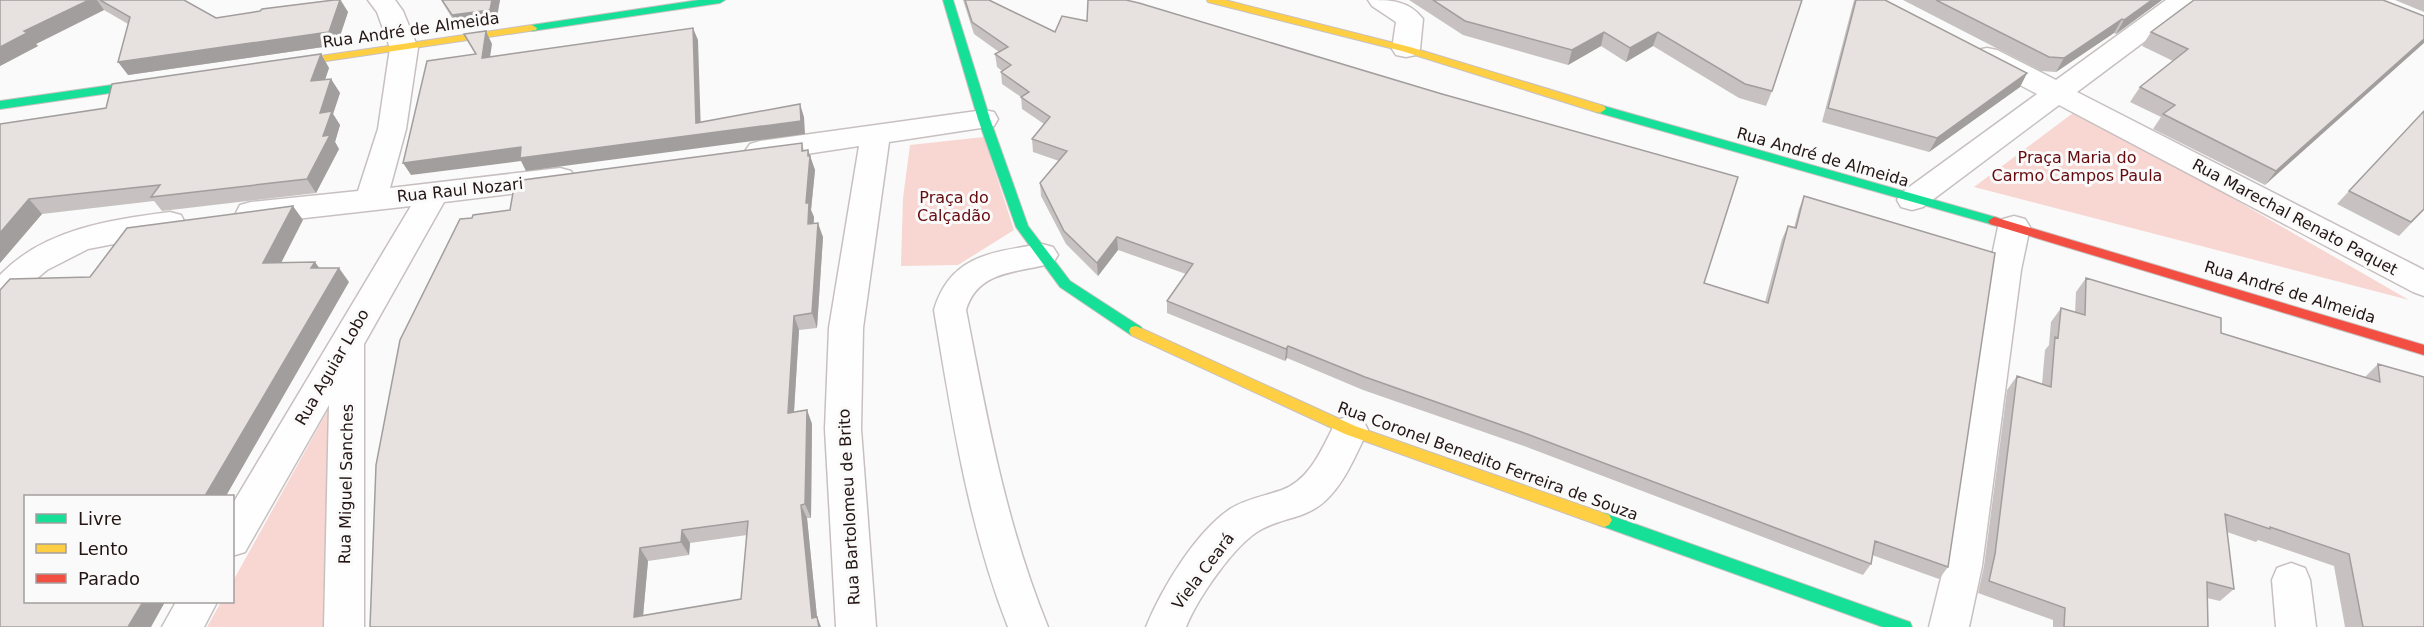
<svg xmlns="http://www.w3.org/2000/svg" width="2424" height="627" font-family="'DejaVu Sans',sans-serif">
	<rect width="100%" height="100%" fill="#fafafa"/>
	<path fill="#f8d6d2" d="M2073 113 2194 176 2409 300 1974 187Z
		M984 137 1014 230 958 265 901 266 903 198 910 145Z
		M333 401 329 627H207L221 602H232L233 581Z"/>
	<g fill="none" stroke-linecap="round" stroke-linejoin="round">
		<g stroke="#c8c0c0" stroke-width="3">
			<path id="street" d="M368 0H395L403 11 418 48 406 129 390 188 560 168 571 171 575 178 571 185 560 188 444 202 364 344V627H324L329 405 245 552 232 556V505L411 206 251 224 240 221 236 213 240 205 251 202 358 191 378 129 390 48 377 12Z
				M1368 0C1390 0 1409 0 1423 19L1420 49 1416 55 1406 57 1396 55 1392 49 1396 22 1372 6Z
				M2166 0H2196L2192 6 2077 92 2424 270V296L2413 292 2059 105 1923 207 1912 210 1901 207 1897 200 1901 193 2037 94 1977 62 1973 56 1977 50 1987 48 1997 50 2056 80Z
				M984 110 994 112 998 119 994 126 889 142 863 328 861 429 876 627H836L825 429 829 328 859 146 760 161 750 158 745 151 750 144 760 141Z
				M170 212 181 215 185 223 181 231 88 249 47 270 29 285 12 303 0 307V275C44 229 110 220 170 212Z
				M2014 216 2025 219 2030 227 2021 270 1982 566 1969 627H1929L1944 566 1989 270 1998 227 2003 219Z
				M1042 244 1053 247 1058 255 1053 263C1019 273 978 269 966 310 987 418 1006 525 1048 627H1008C968 525 952 418 934 310 950 255 993 252 1042 244Z
				M1350 416 1363 420 1368 430C1356 454 1345 483 1325 501 1307 518 1282 518 1262 529 1235 543 1197 599 1186 627H1146C1162 588 1195 533 1230 509 1245 499 1265 496 1282 490 1312 479 1323 445 1337 420Z
				M2291 563 2305 568 2310 580 2316 627H2276L2272 580 2277 568Z
				M176 602H217L204 627H162Z"/>
		</g>
		<g stroke="#c8c0c0" stroke-width="2">
			<path id="fast" d="M699 0H725L720 3 532 31 527 28 532 25Z
				M943 0H953L990 119 1028 226 1070 281 1141 327 1143 331 1141 335H1131L1060 287 1016 227 978 119Z
				M154 79 158 80V86L0 109V101Z
				M1600 105 1998 218 2000 221 1994 225 1596 112 1594 109Z
				M1604 513 1904 620 1910 622 1912 627H1883L1599 525 1596 520 1599 515Z"/>
		</g>
		<g stroke="#c8c0c0" stroke-width="2">
			<path id="slow" d="M1207 0H1225L1410 47 1604 106 1606 109 1600 113 1596 112 1402 51 1208 2Z
				M532 25 537 28 536 30 279 68 273 65 279 62Z
				M1136 326 1355 426 1609 515 1612 520 1609 525 1604 527 1345 434 1131 335 1129 331 1131 327Z"/>
		</g>
		<g stroke="#c8c0c0" stroke-width="2">
			<path id="jam" d="M1994 217 2424 345V355L1990 224 1988 221Z"/>
		</g>
		<use href="#street" fill="#fefefe" fill-rule="evenodd"/>
		<use href="#fast" fill="#16e098" fill-rule="evenodd"/>
		<use href="#slow" fill="#ffcf43" fill-rule="evenodd"/>
		<use href="#jam" fill="#f24e42" fill-rule="evenodd"/>
	</g>
	<path fill="#c7c2c1" fill-rule="evenodd" d="M0 0H184L216 18 334 0H341L348 12 337 45 128 75V24L104 10 36 44 38 46 0 66Z
		M441 0H500L496 22 458 28Z
		M963 0H989L1055 32 1704 283 1765 302 1782 239 1788 226 1794 228 1799 209 1804 196 1948 567 1939 579 1872 555 1871 564 1863 575 1524 446 1363 390 1287 358 1285 361 1167 313V301L1186 274 1118 250 1098 276 1066 244 1041 196 1040 183 1059 161 1033 152 1032 139 1044 124 1022 109 1021 97 1002 84 1001 72 1002 71 997 67 995 54 999 52 974 34Z
		M1409 0H1802L1772 91 1766 106 1739 98 1653 46 1626 62 1601 46 1568 65 1463 35Z
		M1854 0H1885L2027 73 2020 87 1929 152 1822 122Z
		M1903 0H2162L2116 34 2114 33 2056 72 2041 71Z
		M2395 0H2424V12Z
		M2424 16 2265 185 2153 129 2161 117 2130 102 2140 87 2173 61 2142 46 2151 32Z
		M321 54 329 68 325 79H331L340 93 333 114 340 125 335 142 339 149 316 193 162 211 154 201 42 214 0 263V124L106 108Z
		M802 143 804 151 810 156 815 170 811 210 814 217 813 224 823 237 817 328 799 330 794 412 807 410 812 424 811 518H807L817 617 821 627H370L472 218 510 210ZM747 535 741 599 643 616 648 561 689 555 690 543Z
		M2349 191 2424 210 2399 236 2337 204Z
		M2086 278 2221 333 2365 377 2378 364 2424 627H2345L2334 566 2258 540 2256 542 2227 532 2234 589 2220 601 2207 598 2208 627H2053V620L1978 593 1984 566 2007 390 2017 376 2042 384 2045 350 2049 345 2051 322 2061 308 2075 313 2076 292Z"/>
	<path fill="#a29e9d" d="M89 0H97L104 10 36 44 38 46 0 66V47L24 31Z
		M340 0 348 12 337 45 128 75 118 62Z
		M492 0H500L496 22 458 28 452 15Z
		M2152 0H2162L2116 34 2124 20Z
		M2122 19 2114 33 2056 72 2064 58Z
		M693 28 698 40 701 134 800 104 804 117 805 134 526 171 521 161 411 175 403 163 696 123Z
		M486 31 492 44 488 71 482 58Z
		M1604 32 1601 46 1568 65 1572 50Z
		M1658 32 1653 46 1626 62 1630 48Z
		M2424 39V43L2265 185 2276 171Z
		M321 54 329 68 320 95 311 81Z
		M2027 73 2020 87 1929 152 1937 138Z
		M331 79 340 93 333 114 340 125 335 142 339 149 316 193 307 179 323 136 320 113Z
		M808 150 815 170 811 210 814 217 813 239 808 224 806 203Z
		M29 199 42 214 0 263V233Z
		M293 206 303 220 274 277 263 263Z
		M818 223 823 237 817 328 812 313Z
		M1117 237 1118 250 1098 276 1097 263Z
		M315 262 325 276 311 268Z
		M339 268 349 282 226 496H205Z
		M794 316 799 330 793 427 788 413Z
		M1288 346 1287 358 1285 361 1286 349Z
		M807 410 812 424 811 518 805 504Z
		M801 505 807 518 817 617 821 627H819L812 618Z
		M682 530 690 543 689 555 681 542Z
		M640 548 648 561 642 627 634 617Z
		M143 602H165L151 627H128Z"/>
	<path fill="#e7e1e0" stroke="#a29e9d" stroke-width="1.5" fill-rule="evenodd" d="M0 0H89L24 31 27 33 0 47Z
		M100 0H184L216 18 260 11 262 9 334 0H340L329 32 118 62 130 17Z
		M442 0H492L490 10 452 15Z
		M965 0H989L1055 32 1062 16 1087 21 1088 0H1126L1139 3 1442 94 1738 177 1704 283 1768 303 1788 226 1796 228 1804 196 1995 253 1948 567 1875 541 1871 564 1527 434 1365 377 1288 346 1286 349 1167 301 1193 264 1117 237 1097 263 1064 231 1040 183 1067 151 1032 139 1050 117 1021 97 1029 92 1001 72 1011 65 995 54 1008 47 972 22Z
		M1433 0H1802L1772 91 1745 84 1658 32 1630 48 1604 32 1572 50 1465 21Z
		M1856 0H1885L2027 73 1937 138 1828 108Z
		M1936 0H2152L2124 20 2122 19 2064 58 2049 57Z
		M2194 0H2383L2424 16V39L2276 171 2163 114 2175 105 2140 87 2188 49 2151 32Z
		M693 28 696 123 800 104 801 121 520 158 521 147 403 163 427 61 476 54 464 34 486 31 482 58Z
		M321 54 311 81 331 79 320 113 332 111 323 136 330 135 307 179 151 197 160 185 29 199 0 233V124L106 108 112 84Z
		M2424 111V209L2411 222 2349 191Z
		M802 143V151L808 150V156H810L806 203H809L808 224 818 223 812 313 794 316 788 413 807 410 805 504 801 505 812 618 817 617 819 627H370L376 465 400 340 460 219 472 218 473 215 510 210 515 181ZM748 521 741 599 634 617 640 548 681 542 682 530Z
		M293 206 263 263 315 262 311 268H339L205 496H26V602H143L128 627H0V290L10 279 90 277 127 228Z
		M2086 278 2221 318V333L2380 382 2378 364 2424 377V627H2363L2349 554 2270 527V529L2225 514 2234 589 2207 582 2208 627H2064L2065 608 1989 581 1995 554 2017 376 2051 387 2055 337 2058 338 2061 308 2085 315Z"/>
	<g text-anchor="middle" dominant-baseline="central" stroke-width="6" stroke-linejoin="round" paint-order="stroke">
		<g font-size="16" fill="#231513" stroke="#fafafa">
			<text transform="translate(411 30) rotate(-8)">Rua André de Almeida</text>
			<text transform="translate(1823 157) rotate(16)">Rua André de Almeida</text>
			<text transform="translate(460 190) rotate(-6)">Rua Raul Nozari</text>
			<text transform="translate(2295 217) rotate(28)">Rua Marechal Renato Paquet</text>
			<text transform="translate(2290 292) rotate(17)">Rua André de Almeida</text>
			<text transform="translate(332 367) rotate(-60)">Rua Aguiar Lobo</text>
			<text transform="translate(1488 461) rotate(20)">Rua Coronel Benedito Ferreira de Souza</text>
			<text transform="translate(346 484) rotate(-89)">Rua Miguel Sanches</text>
			<text transform="translate(849 507) rotate(-93)">Rua Bartolomeu de Brito</text>
			<text transform="translate(1203 571) rotate(-53)">Viela Ceará</text>
		</g>
		<g font-size="16" fill="#640a0e" stroke="#fafafa">
			<text x="2077" y="157">Praça Maria do<tspan x="2077" dy="18">Carmo Campos Paula</tspan></text>
			<text x="954" y="197">Praça do<tspan x="954" dy="18">Calçadão</tspan></text>
		</g>
	</g>
	<rect x="24" y="495" width="210" height="108" fill="#fafafa" stroke="#a49e9e" stroke-width="1.5"/>
	<rect x="36" y="514" width="30" height="9" fill="#16e098" stroke="#a49e9e" stroke-width="1.5"/>
	<text x="78" y="525" font-size="18" fill="#231513">Livre</text>
	<rect x="36" y="544" width="30" height="9" fill="#ffcf43" stroke="#a49e9e" stroke-width="1.5"/>
	<text x="78" y="555" font-size="18" fill="#231513">Lento</text>
	<rect x="36" y="574" width="30" height="9" fill="#f24e42" stroke="#a49e9e" stroke-width="1.5"/>
	<text x="78" y="585" font-size="18" fill="#231513">Parado</text>
</svg>
